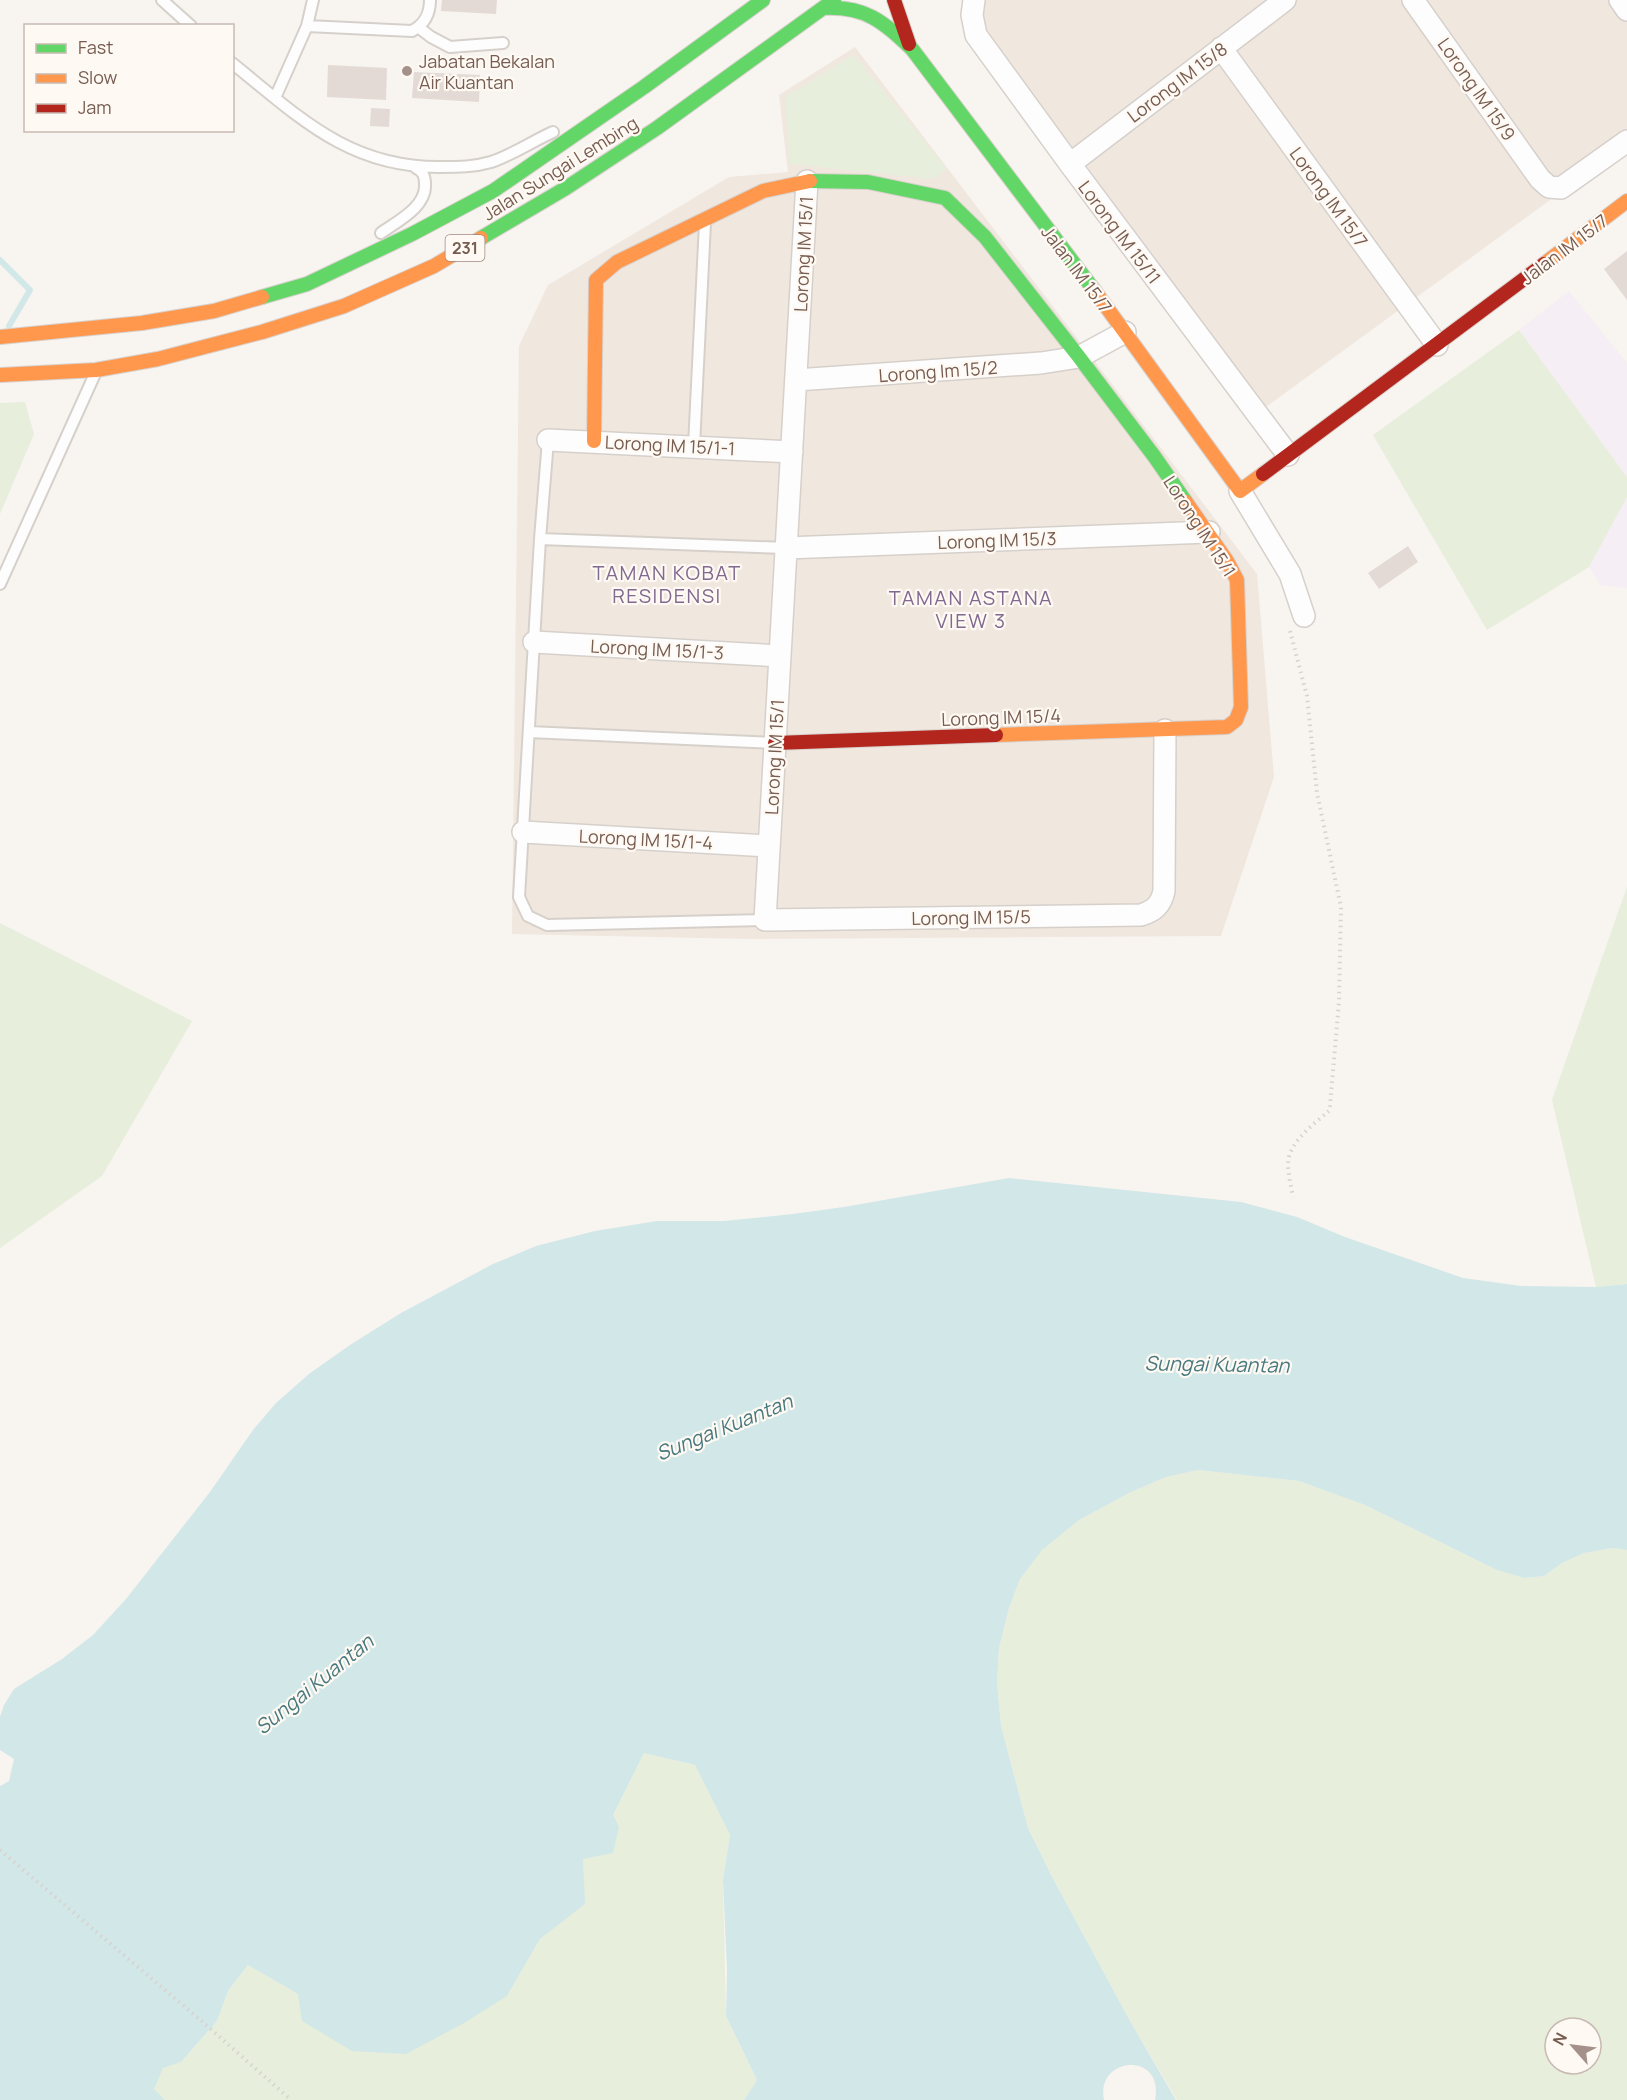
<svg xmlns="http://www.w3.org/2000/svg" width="1627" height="2100" font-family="Manrope,sans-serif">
	<rect width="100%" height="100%" fill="#f8f4f0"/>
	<path fill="#f0e7df" d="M986 0H1627V144L1259 412 986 31 982 11Z
		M855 47 1257 574 1274 777 1221 936 748 939 512 934 519 346 548 285 729 177 788 172 779 95Z"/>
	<path fill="#f5eef4" d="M1569 291 1627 363V477L1519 330Z
		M1627 497V588L1600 585 1589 567Z"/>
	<path fill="#e7eedc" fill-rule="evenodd" d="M854 55 947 169 932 179 790 164 785 97Z
		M1519 330 1627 477V497L1589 567 1487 630 1373 435Z
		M25 402 34 434 0 514V403Z
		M1627 887V1284L1596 1287 1552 1100Z
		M0 923 192 1021 102 1176 0 1248Z
		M1198 1470 1299 1481 1365 1505 1497 1570 1524 1578 1544 1576 1562 1563 1584 1553 1613 1548 1627 1550V2100H1177L1130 2021 1051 1875 1028 1828 1001 1726 997 1682 999 1648 1009 1608 1020 1579 1042 1549 1079 1520 1131 1492 1166 1477ZM1555 2028H1591V2064H1555Z
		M644 1753 695 1765 730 1835 723 1880 726 2016 757 2080 744 2100H165L153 2089 163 2067 181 2062 217 2021 228 1991 248 1965 298 1994 507 1996 540 1939 584 1904 583 1858 613 1815Z"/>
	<path fill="#d2e7e8" d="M1009 1178 1241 1202 1297 1217 1345 1237 1463 1278 1521 1286 1596 1287 1627 1284V1550L1613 1548 1584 1553 1562 1563 1544 1576 1524 1578 1497 1570 1365 1505 1299 1481 1198 1470 1166 1477 1131 1492 1079 1520 1042 1550 1020 1579 1009 1608 999 1648 997 1682 1001 1726 1028 1828 1051 1875 1130 2021 1176 2100H1155C1165 2051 1095 2056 1104 2100H744L757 2080 726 2016 727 1970 723 1880 730 1835 695 1765 644 1753 613 1815 619 1827 613 1853 583 1859 585 1904 540 1939 507 1996 464 2023 406 2054 352 2051 302 2021 298 1994 248 1965 228 1991 217 2021 181 2062 163 2068 154 2089 165 2100H0V1786L9 1781 14 1759 0 1750V1717L4 1705 14 1689 62 1659 93 1635 126 1599 210 1492 253 1430 276 1403 309 1374 350 1345 401 1313 493 1264 536 1246 595 1231 657 1221H724L793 1214 844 1207Z"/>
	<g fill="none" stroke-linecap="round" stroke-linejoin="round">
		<path stroke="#d2e7e8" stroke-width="6" d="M0 260 30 290 9 326"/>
	</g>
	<path fill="#e3dad5" d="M442 0H497L496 14 441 11Z
		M328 65 387 68 386 100 327 97Z
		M414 72 480 75 479 102 412 98Z
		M371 108 390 109 389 127 370 126Z
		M1627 251V300L1604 269Z
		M1408 546 1418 562 1379 589 1368 573Z"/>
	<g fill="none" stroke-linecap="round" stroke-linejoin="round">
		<g stroke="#d6d0cb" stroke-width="14">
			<path id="lane" d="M162 0 191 26
				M307 26 412 31C425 24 430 14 430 0
				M418 27 431 37 450 47 503 43
				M232 63C299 117 349 168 441 167 458 167 474 167 491 162 512 155 533 141 553 132
				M275 98 307 26 313 0
				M381 233C396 222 427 207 425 184 425 176 423 171 416 168
				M548 440 540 539 519 897 528 916 547 925 765 920
				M694 446 705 223
				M540 539 786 548
				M0 584 94 376
				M529 732 775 743"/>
		</g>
		<g stroke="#d6d0cb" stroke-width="24">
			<path id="street" d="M974 0 972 15 976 35 1070 164 1288 455
				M1413 0 1540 179 1549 187 1561 188 1627 141
				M1620 0 1627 10
				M1221 48 1437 345
				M1070 164 1285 0
				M807 181 765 920 1141 915C1154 911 1161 905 1164 891L1165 730
				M796 380 1041 363 1079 357 1125 332
				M548 440 792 452
				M1240 491 1290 574 1304 616
				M786 548 1209 532
				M534 642 780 656
				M523 832 769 846"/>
		</g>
		<g stroke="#d8d1cc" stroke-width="16">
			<path id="fast" d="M823 8C866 6 882 21 912 49L1094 290
				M810 181 868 182 945 198 985 237 1079 357 1154 456 1186 502
				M481 238 566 188 657 128 834 0
				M262 297 307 284 412 234 493 191 644 87 763 0"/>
		</g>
		<g stroke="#d8d1cc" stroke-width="16">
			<path id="slow" d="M1544 264 1627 201
				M1094 290 1240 491 1263 474
				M0 337 142 323 214 311 262 297
				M0 375 96 370 158 359 262 332 344 306 434 266 481 238
				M594 441 596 280 617 262 763 191 810 181
				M996 735 1227 727 1236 720 1241 707 1237 580 1227 561 1186 502"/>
		</g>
		<g stroke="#d8d1cc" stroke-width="16">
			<path id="jam" d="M894 0 909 44
				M1263 474 1544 264
				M775 743 996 735"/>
		</g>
		<path stroke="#d8d2ce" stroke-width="4" stroke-dasharray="1.5 4.5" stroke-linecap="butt" d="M1290 631 1307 696 1317 793 1341 907 1339 1002 1330 1106 1329 1111C1314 1124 1289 1142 1288 1163 1288 1174 1291 1186 1293 1197
			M0 1850 205 2024 291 2100"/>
		<use href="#lane" stroke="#fefdfd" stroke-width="10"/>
		<use href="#street" stroke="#fefdfd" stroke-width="21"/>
		<use href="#fast" stroke="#63d668" stroke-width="14"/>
		<use href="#slow" stroke="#ff974d" stroke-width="14"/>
		<use href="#jam" stroke="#b3261e" stroke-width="14"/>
	</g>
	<circle fill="#a49189" stroke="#fef9f3" stroke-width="2" cx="407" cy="71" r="6"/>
	<g text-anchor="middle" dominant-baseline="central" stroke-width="4.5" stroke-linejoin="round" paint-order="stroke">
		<rect fill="#fef9f3" stroke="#9f8b82" stroke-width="1.5" x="445.5" y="235" width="39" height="26" rx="4.5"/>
		<g font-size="16" font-weight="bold" fill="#765c51">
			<text x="465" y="248">231</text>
		</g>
		<g font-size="18" fill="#765c51" stroke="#fef9f3" text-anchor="start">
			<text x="419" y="61">Jabatan Bekalan<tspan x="419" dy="21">Air Kuantan</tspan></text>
		</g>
		<g font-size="18" fill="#765c51" stroke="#fef9f3">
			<text transform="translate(1177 82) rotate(-37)">Lorong IM 15/8</text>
			<text transform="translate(1477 89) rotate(55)">Lorong IM 15/9</text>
			<text transform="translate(560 168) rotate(-32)">Jalan Sungai Lembing</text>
			<text transform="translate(1329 197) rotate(54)">Lorong IM 15/7</text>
			<text transform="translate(1120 232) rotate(53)">Lorong IM 15/11</text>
			<text transform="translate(1564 249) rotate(-37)">Jalan IM 15/7</text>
			<text transform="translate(803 254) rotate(-87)">Lorong IM 15/1</text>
			<text transform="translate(1077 269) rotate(53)">Jalan IM 15/7</text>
			<text transform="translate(938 371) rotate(-4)">Lorong Im 15/2</text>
			<text transform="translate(670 445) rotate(3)">Lorong IM 15/1-1</text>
			<text transform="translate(1200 526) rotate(57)">Lorong IM 15/1</text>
			<text transform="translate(997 540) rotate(-2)">Lorong IM 15/3</text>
			<text transform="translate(657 649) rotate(3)">Lorong IM 15/1-3</text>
			<text transform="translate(1001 717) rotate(-2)">Lorong IM 15/4</text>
			<text transform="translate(774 757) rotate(-87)">Lorong IM 15/1</text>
			<text transform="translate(646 839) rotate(3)">Lorong IM 15/1-4</text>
			<text transform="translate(971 917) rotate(-1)">Lorong IM 15/5</text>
		</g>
		<g font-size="20" letter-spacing="1.5" fill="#826990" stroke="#fef9f3">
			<text x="667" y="572">TAMAN KOBAT<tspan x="667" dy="23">RESIDENSI</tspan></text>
			<text x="971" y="597">TAMAN ASTANA<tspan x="971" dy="23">VIEW 3</tspan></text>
		</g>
		<g font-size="20" font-style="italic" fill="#48797f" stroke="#fef9f3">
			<text transform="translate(1217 1364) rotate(1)">Sungai Kuantan</text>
			<text transform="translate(724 1427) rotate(-22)">Sungai Kuantan</text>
			<text transform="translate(314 1684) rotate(-39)">Sungai Kuantan</text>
		</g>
	</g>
	<rect x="24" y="24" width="210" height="108" fill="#fef9f3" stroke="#c8bab2" stroke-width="1.5"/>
	<rect x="36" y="44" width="30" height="9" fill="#63d668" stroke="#c8bab2" stroke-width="1.5"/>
	<text x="78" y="54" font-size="18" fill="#765c51">Fast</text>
	<rect x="36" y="74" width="30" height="9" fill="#ff974d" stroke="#c8bab2" stroke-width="1.5"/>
	<text x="78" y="84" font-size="18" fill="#765c51">Slow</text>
	<rect x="36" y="104" width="30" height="9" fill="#b3261e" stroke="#c8bab2" stroke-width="1.5"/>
	<text x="78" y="114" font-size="18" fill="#765c51">Jam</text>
	<g transform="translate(1573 2046) rotate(298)"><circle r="28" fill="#fef9f3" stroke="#c8bab2" stroke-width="1.5"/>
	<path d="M0-4.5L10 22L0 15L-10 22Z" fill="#a49189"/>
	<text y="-9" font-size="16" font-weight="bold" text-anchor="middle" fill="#765c51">N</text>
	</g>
</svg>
